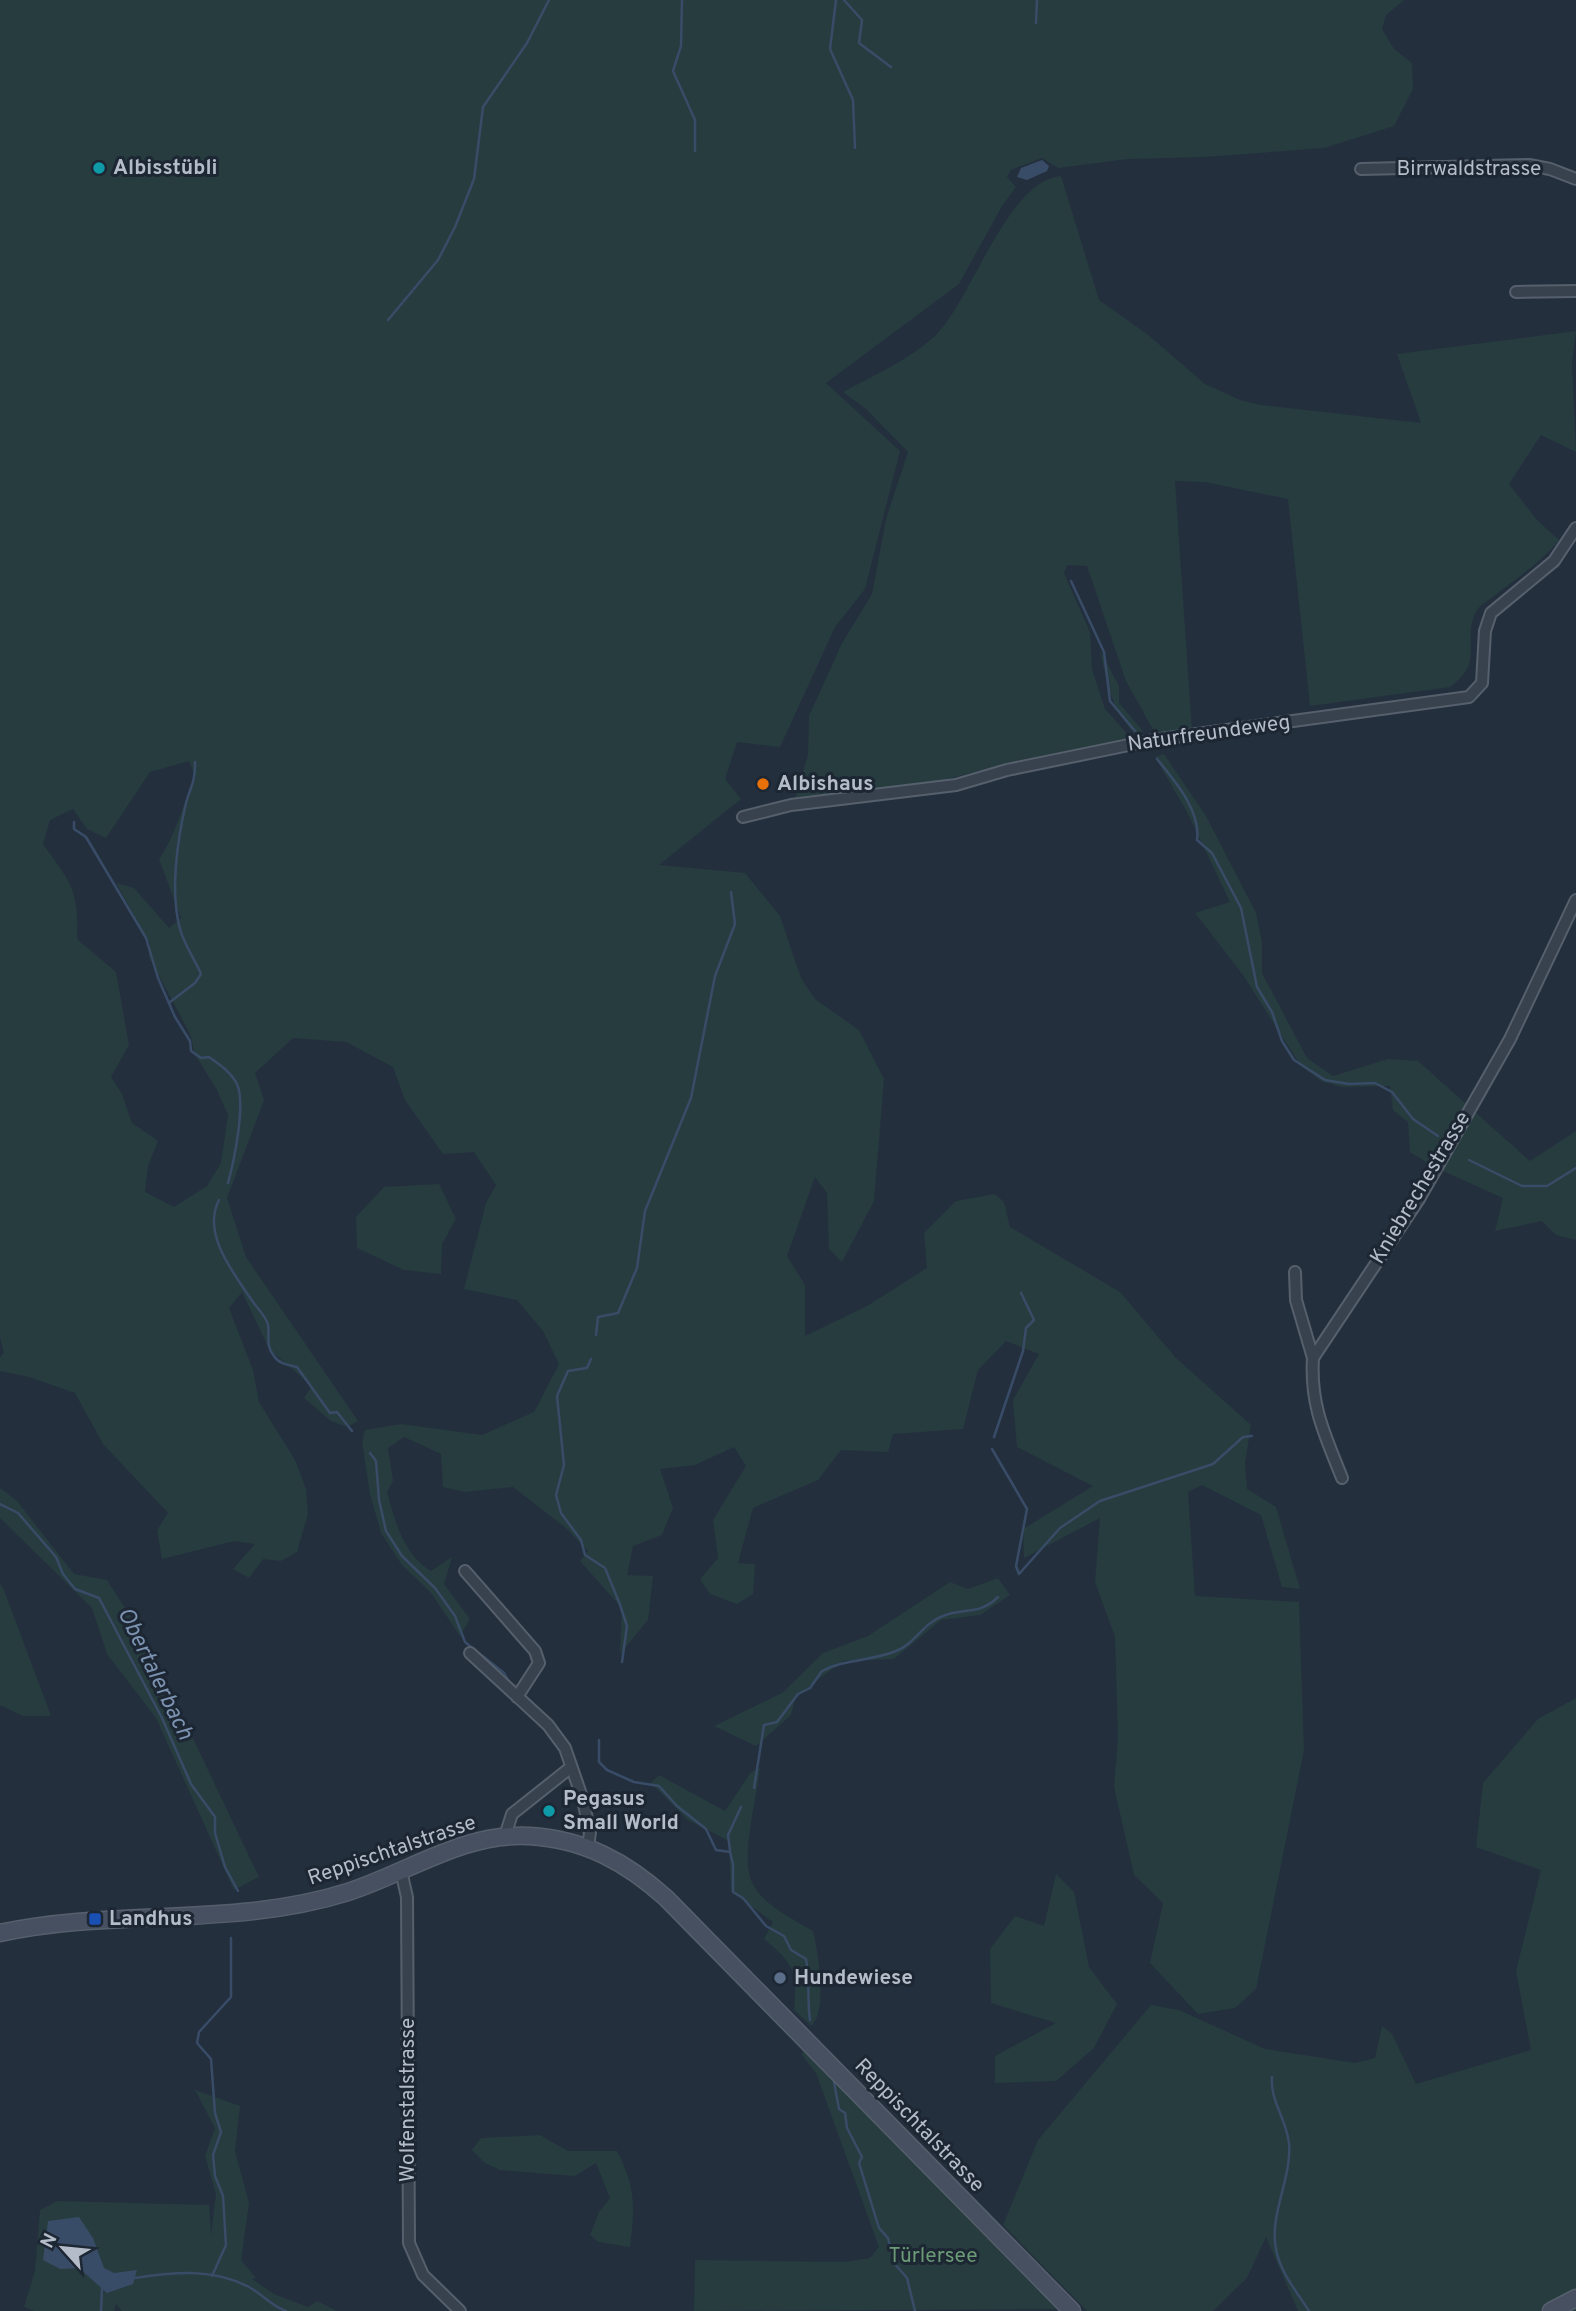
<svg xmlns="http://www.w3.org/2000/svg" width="1576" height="2311" font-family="Overpass,sans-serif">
	<rect width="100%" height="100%" fill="#242f3e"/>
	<path fill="#263c3f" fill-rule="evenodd" d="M0 0H1404L1386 15 1382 29 1394 49 1412 63 1413 89 1394 126 1324 148 1204 157 1128 159 1058 168 1042 158 1011 170 1007 177 1016 187 1002 206 959 284 826 383 900 451 865 589 835 627 780 747 737 742 725 779 741 799 659 865 745 873 780 916 801 978 815 999 859 1030 884 1079 874 1201 842 1262 829 1249 827 1193 815 1177 787 1256 805 1285V1336L867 1306 927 1268 924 1233 956 1201 995 1194 1004 1202 1010 1227 1120 1292 1176 1358 1251 1425 1245 1464 1247 1489 1276 1507 1300 1589 1282 1587 1261 1515 1202 1485 1188 1492 1195 1596 1299 1602 1304 1750 1256 1989 1235 2008 1198 2014 1150 1963 1163 1903 1134 1875 1114 1787 1118 1738 1115 1637 1095 1582 1100 1518 1024 1558 1023 1529 1093 1486 1017 1447 1013 1400 1039 1354 1006 1341 978 1370 963 1429 893 1434 888 1452 841 1450 818 1480 753 1508 738 1563 755 1564 753 1594 737 1604 710 1594 700 1579 718 1558 713 1520 746 1466 734 1447 695 1465 660 1469 673 1508 662 1535 633 1546 627 1575 653 1576 648 1620 620 1654 622 1608 580 1561 588 1551 566 1528 513 1487 465 1492 443 1487 441 1454 404 1437 388 1448 393 1481 387 1492C395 1521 403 1554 431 1571L452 1557 444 1584 470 1619 460 1636 431 1593 402 1565 381 1533 370 1494 362 1442 365 1430 401 1424 482 1435 534 1412 559 1364 543 1331 517 1300 464 1289 486 1203 496 1185 474 1152 443 1154 405 1100 393 1067 346 1042 293 1038 255 1073 264 1100 227 1198 246 1257 358 1421 347 1427 331 1421 304 1398 312 1386 269 1349 242 1292 229 1308 253 1370 259 1402 295 1460 306 1489 308 1514 297 1552 281 1561 263 1559 249 1578 233 1569 255 1544 234 1541 162 1559 157 1530 168 1513 103 1444 75 1393 29 1377 0 1371V1357L4 1353 0 1337ZM189 761 196 778C182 804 176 835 159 859L181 918 169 928 134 888 116 883 150 944 149 957 191 1036 194 1053 217 1090 228 1115 221 1163 207 1186 174 1207 145 1192 148 1166 158 1141 132 1123 122 1094 111 1077 129 1045 116 972 77 939C79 890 71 883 43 844L50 820 73 809 87 829 106 838 150 772Z
		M1061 176 1099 300 1147 334 1205 384 1240 400 1261 405 1421 423 1397 354 1576 331 1572 362 1576 452 1541 435 1509 484 1537 520 1559 540C1541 563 1516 578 1494 596 1489 600 1480 605 1477 610 1460 641 1487 660 1450 687L1310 706 1288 499 1205 482 1175 481 1192 731 1156 735 1126 681 1087 566 1067 565 1064 573 1090 632 1092 669 1105 709 1131 738 1025 759 920 786 795 798 808 755 809 716 842 643 872 594 886 519 908 452 866 409 843 392C874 375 909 360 935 336 972 300 1007 180 1061 176Z
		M1100 650 1119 686V703L1143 731 1138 737C1112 712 1107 685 1100 650Z
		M1164 754 1206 816 1256 913 1262 942V973L1307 1058 1333 1076 1388 1059 1418 1061 1530 1161 1576 1131V1240L1556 1235 1542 1221 1495 1231 1503 1198 1436 1168 1410 1152 1408 1122 1393 1110 1390 1086 1342 1087 1321 1081 1301 1066 1243 975 1195 913 1230 902 1187 812 1155 757Z
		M439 1184 456 1219 442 1244 441 1274 404 1270 357 1248 356 1217 384 1187Z
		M0 1488 17 1501 74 1574 107 1580 148 1644 259 1877 234 1890 156 1718 107 1654 92 1608 0 1518Z
		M998 1578 1010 1595 980 1615 941 1620 894 1659 843 1661 796 1696 791 1715 756 1746 714 1726 782 1693 823 1653 868 1636 950 1582 968 1589Z
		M0 1584 4 1590 51 1716H23L0 1705Z
		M1576 1698V2311H1298L1266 2237 1247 2278 1213 2311H1087L1003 2225 1038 2140 1151 2005 1179 2010 1265 2049 1355 2063 1375 2058 1382 2026 1392 2034 1416 2084 1531 2050 1516 1971 1541 1870 1476 1847 1483 1783 1538 1719Z
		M760 1768C757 1796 741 1856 751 1880 760 1904 793 1919 813 1931 818 1951 828 2012 811 2026L794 2010C797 1971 795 1965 764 1939L773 1922 731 1892 729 1841 688 1820 651 1783 659 1775 725 1811 751 1772Z
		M1056 1874 1074 1892 1089 1967 1117 2004 1094 2048 1056 2081 995 2083V2056L1056 2023 991 2003 990 1949 1015 1916 1044 1926Z
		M807 2050 1061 2309 694 2311 695 2260 845 2262 870 2258 879 2247 816 2073 801 2054Z
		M195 2090 240 2106 235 2151 249 2203 241 2260 256 2278 252 2279 274 2294 308 2307 317 2301 337 2311H122L116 2304 114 2311H34L24 2307 35 2271 40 2210 57 2201 209 2205 211 2235 216 2194 205 2156 215 2128Z
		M540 2135 568 2151H617C636 2187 635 2208 630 2247L598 2242 590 2235 599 2212 610 2198 596 2163 575 2176 500 2170 485 2163 472 2150 481 2138Z"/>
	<path fill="#394c67" d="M1042 160 1049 166 1047 171 1027 180 1017 177 1021 168Z
		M79 2217 93 2238 104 2268 114 2273 137 2270 133 2284 107 2293 79 2268 60 2269 43 2260 48 2221Z"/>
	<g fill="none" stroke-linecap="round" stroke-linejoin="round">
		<path stroke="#394c67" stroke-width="2.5" d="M682 0 681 46 673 71 695 120V151
			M836 0 830 49 853 100 855 148
			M844 0 862 20 859 43 891 67
			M1036 23 1037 0
			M388 320 438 260 455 227 474 179 483 107 527 43 549 0
			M1071 581 1104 652 1110 701 1140 737
			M1157 759C1175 781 1201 811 1197 840L1212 853 1241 908 1257 987 1272 1012 1282 1041 1294 1060 1325 1080 1349 1084 1375 1083 1392 1092 1413 1119 1438 1136
			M74 822V829L86 837 146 938 158 978 175 1017 190 1041 191 1051 201 1058 209 1057C219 1064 231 1072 237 1084 246 1104 234 1161 228 1183
			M170 1002 195 983 201 974C195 960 184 944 180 929 170 892 177 841 186 803 191 785 195 784 195 762
			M1469 1160 1522 1186H1547L1576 1168
			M219 1200C201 1234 235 1275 253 1302 258 1309 267 1318 268 1325 270 1337 265 1345 274 1356 279 1364 288 1365 297 1367L330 1413 337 1412 352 1431
			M596 1335 598 1317 618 1313 637 1268 645 1211 691 1098 715 976 735 924 731 892
			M591 1359 587 1368 568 1371 557 1396 564 1465 556 1495 561 1513 581 1540 585 1555 605 1568 619 1602 627 1626 622 1662
			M994 1437 1023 1351 1026 1328 1034 1320 1021 1293
			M992 1449 1027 1509 1016 1566 1019 1574
			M370 1453 376 1461 379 1500 386 1531 402 1556 435 1588 455 1616 465 1642 504 1673 509 1682
			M0 1504 18 1513 56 1557 63 1574 75 1589 99 1598 162 1718 191 1784 215 1817V1833L225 1867 238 1891
			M1019 1574 1060 1528 1100 1501 1213 1464 1243 1437 1252 1436
			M599 1740V1762L607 1770 634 1782 659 1786 677 1806 706 1829 716 1850 730 1852 733 1864V1892L743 1898 766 1926 784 1936 791 1950 806 1959C810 1980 807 2000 810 2020
			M754 1788 764 1725 777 1722 798 1694 810 1688 822 1671C845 1659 872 1661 896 1651 915 1644 923 1623 943 1616 964 1607 979 1616 998 1597
			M730 1850 728 1835 741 1807
			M1272 2077C1270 2101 1286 2118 1289 2143 1292 2179 1269 2214 1276 2249 1280 2272 1297 2292 1309 2311
			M834 2082 839 2109 845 2113 847 2128 862 2157 859 2163 879 2228 888 2238 894 2263 907 2278 915 2311
			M212 2276 226 2245 223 2196 215 2176 213 2155 221 2132 215 2113 211 2059 197 2043 199 2032 231 1997V1938
			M135 2278C173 2272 213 2268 249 2287 262 2294 271 2306 286 2311
			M101 2311 102 2289"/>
		<g stroke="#565f6c" stroke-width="14">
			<path id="minor" d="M1361 169 1529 165 1550 169 1576 179
				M1516 292 1576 291
				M743 817 791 805 956 785 1007 770 1153 740 1469 697 1482 683 1485 631 1491 613 1554 561 1576 528
				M1295 1272 1296 1300 1313 1358
				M1342 1478C1325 1435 1310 1406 1313 1358L1419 1199 1510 1039 1576 900
				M465 1571 535 1651 539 1663 517 1697
				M470 1653 548 1725 565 1748 583 1800 590 1833 588 1846
				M505 1836 512 1814 570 1768
				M401 1871 407 1897 409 2243 423 2275 460 2311"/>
		</g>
		<g stroke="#565f6c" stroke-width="19">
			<path id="secondary" d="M0 1933C115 1908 234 1928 348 1892 407 1873 465 1832 529 1836 584 1839 626 1862 666 1898L1072 2311
				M1551 2311 1576 2298"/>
		</g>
		<use href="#minor" stroke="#38414e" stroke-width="10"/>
		<use href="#secondary" stroke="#465061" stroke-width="16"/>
	</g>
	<g fill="#0f9aa8" stroke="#1d2633" stroke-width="2.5">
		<circle cx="99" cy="168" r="7"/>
		<circle cx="549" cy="1811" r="7"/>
	</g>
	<circle fill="#e8710a" stroke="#1d2633" stroke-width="2.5" cx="763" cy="784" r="7"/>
	<rect fill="#1a4fb4" stroke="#1d2633" stroke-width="2.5" x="88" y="1912" width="14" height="14" rx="3.5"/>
	<circle fill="#5c6f8a" stroke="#1d2633" stroke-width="2.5" cx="780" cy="1978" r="7"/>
	<g text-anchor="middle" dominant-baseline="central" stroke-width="6" stroke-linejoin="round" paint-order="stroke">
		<g font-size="21" font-weight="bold" fill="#b4bcc9" stroke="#1d2633" text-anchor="start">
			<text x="113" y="168">Albisstübli</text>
			<text x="777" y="784">Albishaus</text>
			<text x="563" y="1799">Pegasus<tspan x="563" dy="24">Small World</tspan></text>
			<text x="109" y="1919">Landhus</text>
			<text x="794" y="1978">Hundewiese</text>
		</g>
		<g font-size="21" fill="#b4bcc9" stroke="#1d2633">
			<text x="1469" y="169">Birrwaldstrasse</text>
			<text transform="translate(1209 734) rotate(-8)">Naturfreundeweg</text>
			<text transform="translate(1421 1188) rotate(-59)">Kniebrechestrasse</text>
			<text transform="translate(392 1851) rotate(-19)">Reppischtalstrasse</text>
			<text transform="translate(408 2100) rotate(-90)">Wolfenstalstrasse</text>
			<text transform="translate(919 2126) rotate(46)">Reppischtalstrasse</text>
		</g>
		<g font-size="21" fill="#6b9a76" stroke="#1d2633">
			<text x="933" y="2256">Türlersee</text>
		</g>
		<g font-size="23" font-style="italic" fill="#7c92b1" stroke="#1d2633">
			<text transform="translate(154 1674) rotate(64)">Obertalerbach</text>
		</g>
	</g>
	<g transform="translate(63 2248) rotate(297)" stroke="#1d2633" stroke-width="5" paint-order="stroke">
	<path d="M0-5L12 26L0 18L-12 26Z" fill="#b4bcc9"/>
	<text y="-10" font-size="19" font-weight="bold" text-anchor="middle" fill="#b4bcc9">N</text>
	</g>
</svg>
